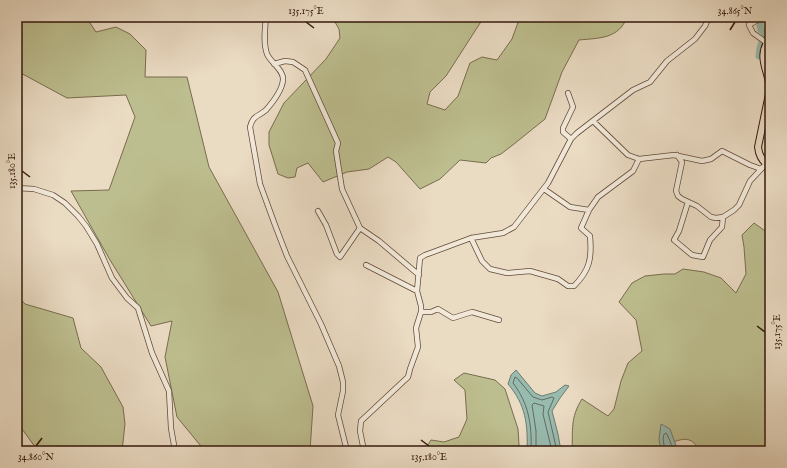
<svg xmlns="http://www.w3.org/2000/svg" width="787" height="468" font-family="'IM FELL English',serif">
	<rect width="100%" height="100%" fill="#eadbc3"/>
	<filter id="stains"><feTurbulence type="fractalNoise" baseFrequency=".005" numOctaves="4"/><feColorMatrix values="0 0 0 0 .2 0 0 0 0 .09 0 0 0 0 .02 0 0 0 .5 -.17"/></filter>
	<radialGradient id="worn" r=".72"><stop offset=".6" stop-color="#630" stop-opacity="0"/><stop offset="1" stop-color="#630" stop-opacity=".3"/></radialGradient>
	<path fill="#bdbe8f" stroke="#796c4e" d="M17 17H86L96 32 116 27 130 34 146 50 145 77H187L209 167 278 292 313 406 310 451H205L177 417 165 357 172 321 151 326 110 260 71 191 109 190 135 117 126 95 67 98 17 71Z
		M332 17H484L446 76 430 92 427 104 445 110 458 96 470 63 482 57 497 60 512 39 520 17H627C619 39 599 38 579 40L562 72 545 119 514 144 501 154 491 158 486 163 460 160 440 179 420 189 396 162 388 157 369 169 347 172 323 182 308 163 297 168 295 177 288 178 278 174 269 145V132L284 103 326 59 340 38 339 29Z
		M754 223 768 233 770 241V451H698C693 430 670 442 659 451H572C573 430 570 418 582 399L608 416 614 409 621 381 628 363 642 351 636 320 619 302 632 283 645 276 664 274H675L683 269 704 272 721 278 736 293 746 274 744 247 742 235Z
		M17 295 25 304 73 318 81 348 101 367 123 407 125 424 122 451H38L17 422Z
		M464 373 495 380 505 389 518 429 519 445 518 451H424L431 440 444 442 459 437 467 419 465 390 454 380Z"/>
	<path fill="#98bbb0" stroke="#707a6e" d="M516 370 535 393 542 396 556 392 565 385 569 386 560 398 552 411 558 434 561 451H527C528 425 526 405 508 384L511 375Z
		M661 424 670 429 678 451H680H661L659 439Z"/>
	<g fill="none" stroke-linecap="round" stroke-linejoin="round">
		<path stroke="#666a5e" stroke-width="1" d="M531 451C532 425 529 404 513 383L515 377 517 378 533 397 542 400 552 397 554 398 548 412 557 451
			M536 451V431L532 405 534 403 544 406 543 414 552 451
			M665 451 663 439 664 434 666 433 667 434 674 451"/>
		<path stroke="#98bbb0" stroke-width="7" d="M759 56 760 48 765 33 761 30 759 17"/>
		<g stroke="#624a3a" stroke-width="6">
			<path id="minor" d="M266 17C265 29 263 43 267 54 271 63 284 70 283 80 282 91 273 102 266 110 258 117 253 115 250 127L260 184 275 225 287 256 321 324 339 366 343 382V391L338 415 347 451
				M752 17 749 25 753 33 767 43
				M749 25 756 21 759 17
				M274 64 285 61 293 62 305 70 338 143 336 151 342 189 360 228 379 241 419 275
				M568 93 573 107 563 128V132L571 139
				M593 121 628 155 639 159 674 155 702 161 711 159 722 151 750 165 761 169
				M677 155 682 162 676 191 678 196 682 199 697 206 711 217 716 218 723 217 734 210 739 205 750 181 766 164
				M17 188 34 189 53 195 65 203 78 216 86 226 97 244 112 278 127 298 138 308 152 353 169 391 171 428 175 451
				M544 189 570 207 589 210
				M688 202 679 231 674 240 692 255 703 257 710 240 722 227 723 217
				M318 211 326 225 337 254 340 257 360 228
				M471 238 482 261 490 269 507 273 530 271 558 279 568 286H574C590 270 592 258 590 236L581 228 589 210 598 197 633 171 639 159
				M366 265 417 291
				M421 312H431L438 309 453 318 472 312 499 320
				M364 451 360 431 361 421 408 377 410 369 418 347 416 328 421 312V306L417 291 420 258 425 255 471 238 503 233 514 227 548 183 571 139 577 133 633 90 650 82 667 61 695 39 705 26 709 17"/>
		</g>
		<g stroke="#35190c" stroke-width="8">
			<path id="major" d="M770 38C756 57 768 68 770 89L758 147C759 156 762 162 770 166"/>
		</g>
		<use href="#minor" stroke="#f1e8d8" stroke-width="4.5"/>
		<use href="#major" stroke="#eadbc3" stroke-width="6"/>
	</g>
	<path fill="none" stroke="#35190c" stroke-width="1.5" d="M306 22 314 28M730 30 735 22M22 171 30 177M757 326 765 332M421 440 429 446M36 446 42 438"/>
	<rect width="787" height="468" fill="none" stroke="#eadbc3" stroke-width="44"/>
	<rect x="22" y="22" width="743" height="424" fill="none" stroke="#35190c" stroke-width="1.5"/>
	<g font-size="10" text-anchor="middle" fill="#35190c">
		<text x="306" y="14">135.175°E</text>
		<text x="735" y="14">34.865°N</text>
		<text transform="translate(11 171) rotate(-90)" y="4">135.180°E</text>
		<text transform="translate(776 332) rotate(-90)" y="4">135.175°E</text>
		<text x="36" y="460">34.860°N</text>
		<text x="429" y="460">135.180°E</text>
	</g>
	<rect width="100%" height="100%" filter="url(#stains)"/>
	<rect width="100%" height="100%" fill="url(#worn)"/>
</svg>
